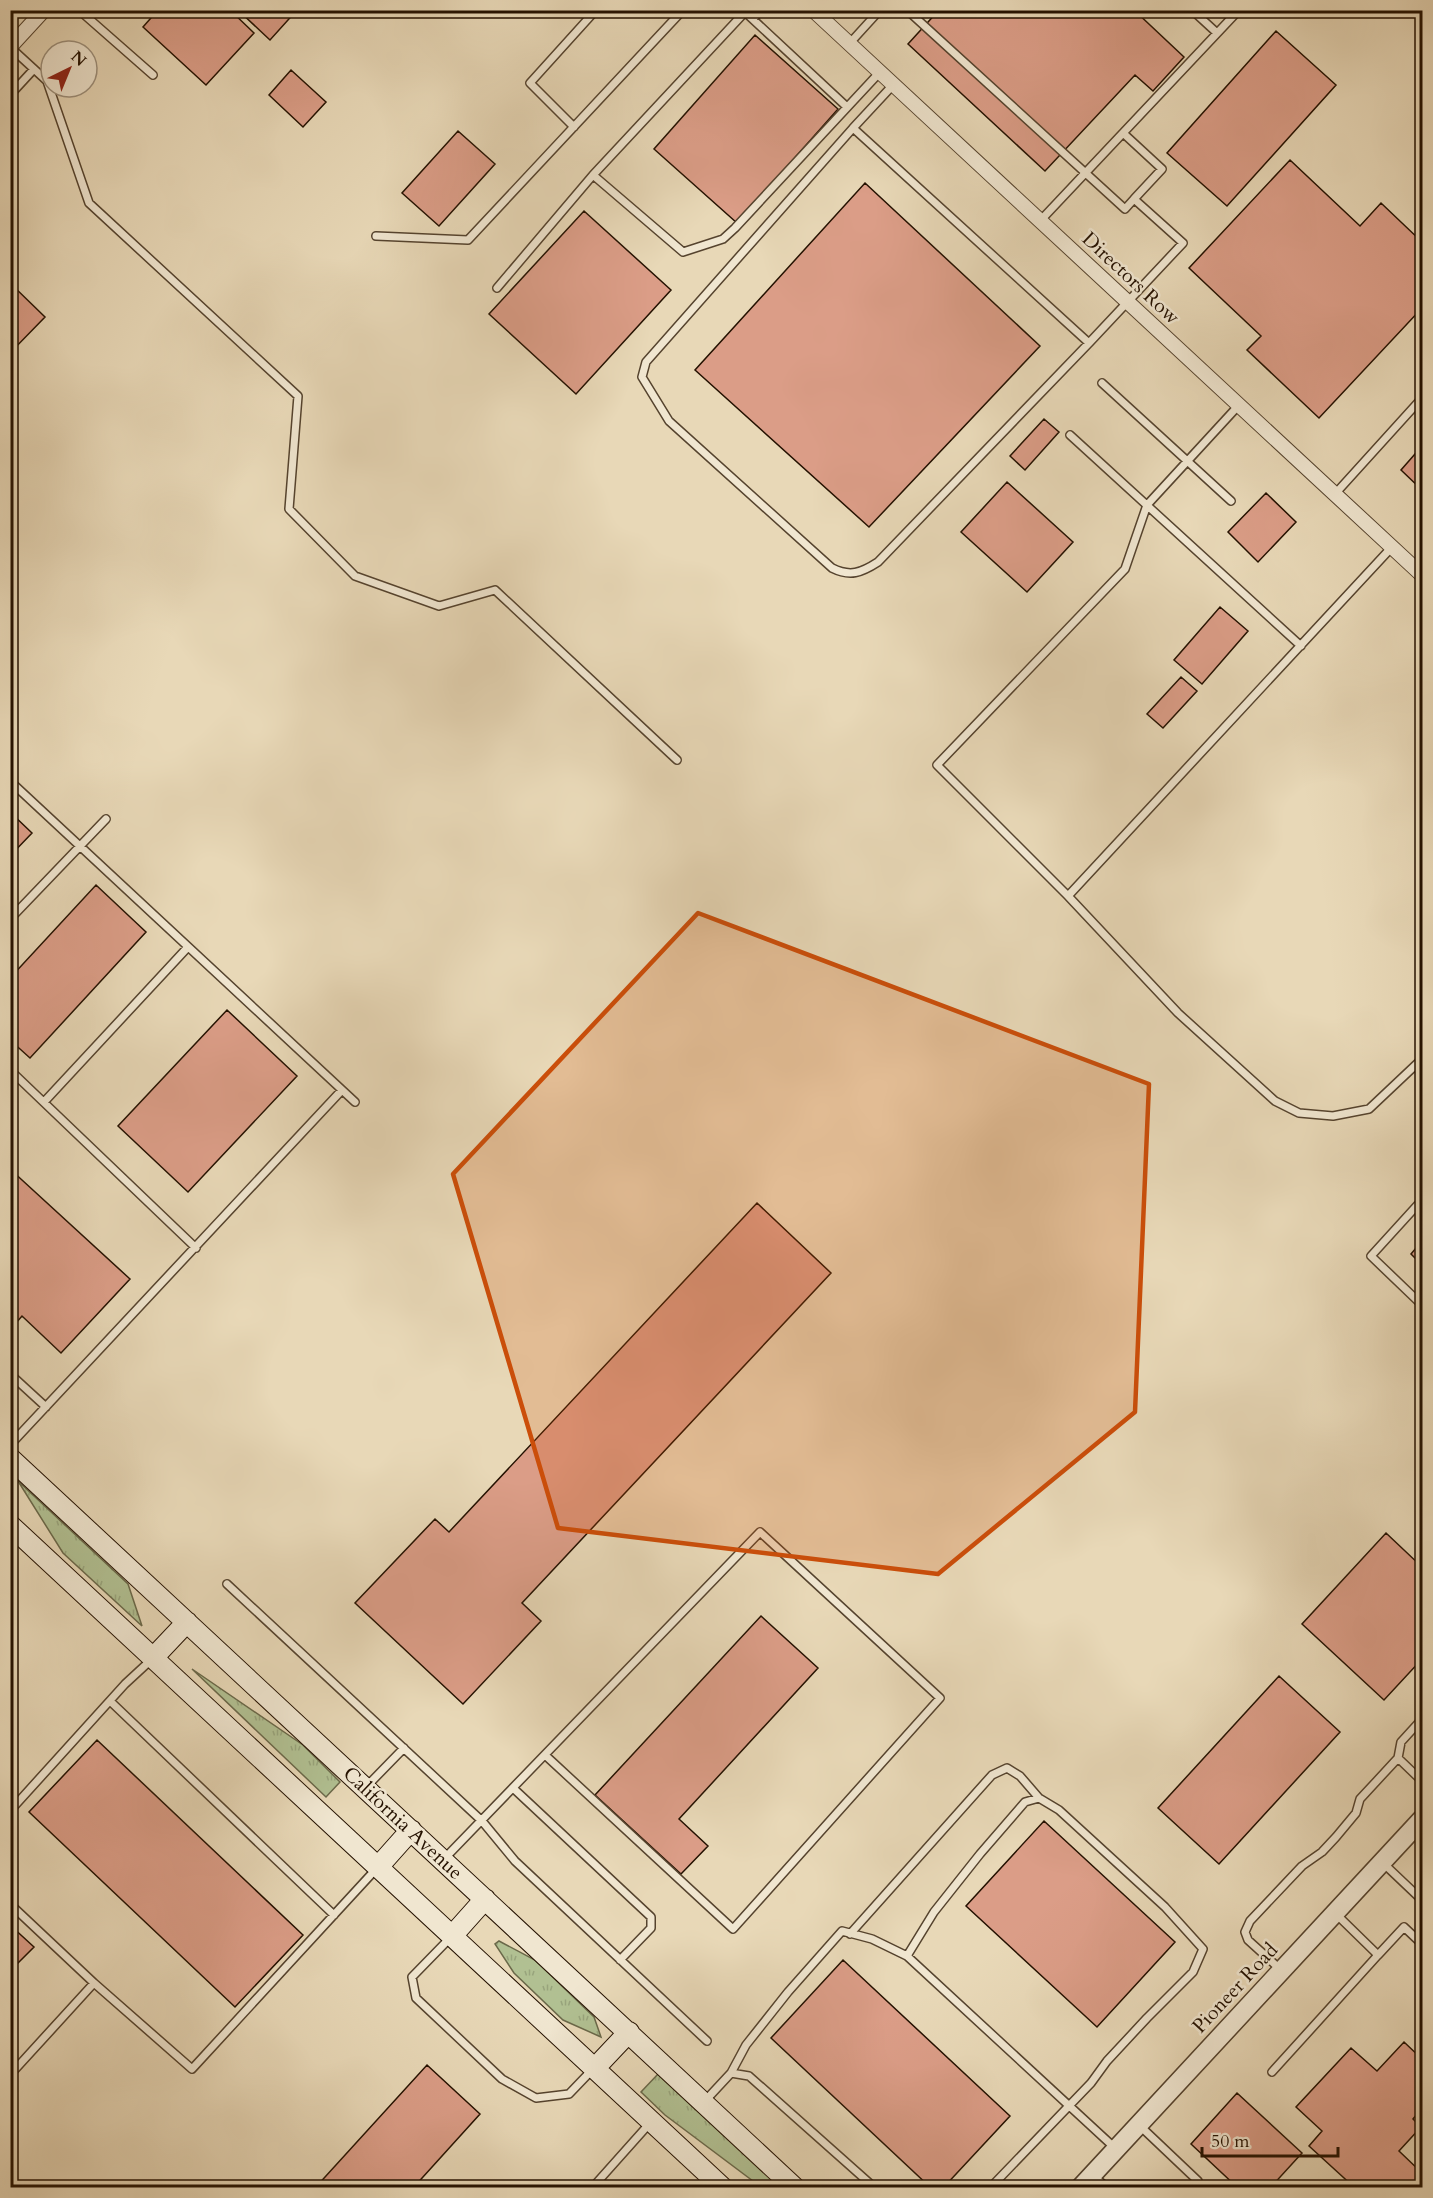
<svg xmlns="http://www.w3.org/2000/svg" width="1433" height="2198" font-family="Cardo,serif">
	<defs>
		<pattern id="grass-tufts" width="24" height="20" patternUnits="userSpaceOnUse" patternTransform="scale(1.5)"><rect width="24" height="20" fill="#b1c092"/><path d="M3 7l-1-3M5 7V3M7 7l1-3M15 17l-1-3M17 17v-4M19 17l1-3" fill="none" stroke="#98a47c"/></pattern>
	</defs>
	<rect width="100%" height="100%" fill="#e8d8b7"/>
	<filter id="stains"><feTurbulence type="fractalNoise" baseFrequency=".00333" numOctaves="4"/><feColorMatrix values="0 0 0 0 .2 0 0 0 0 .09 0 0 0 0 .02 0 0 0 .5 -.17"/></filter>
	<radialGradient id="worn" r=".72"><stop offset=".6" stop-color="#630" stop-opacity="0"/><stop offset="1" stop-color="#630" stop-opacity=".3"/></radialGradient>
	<path fill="url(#grass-tufts)" stroke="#6a6849" stroke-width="1.5" d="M18 1481 128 1584 142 1626 63 1553Z
		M192 1669 303 1745 340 1782 326 1797Z
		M499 1941 535 1960 594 2017 601 2037 563 2020 514 1973 495 1944Z
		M658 2074 780 2187H761L665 2115 641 2092Z"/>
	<path fill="#db9d87" stroke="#241100" stroke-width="1.5" d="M158 10H230L254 33 206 85 143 27Z
		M238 10H297L270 40Z
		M939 10H1134L1184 57 1153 91 1135 75 1045 171 908 44Z
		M1276 31 1336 85 1227 206 1167 153Z
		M755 35 838 109 737 223 654 149Z
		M291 70 326 102 303 127 269 95Z
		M458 131 495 164 439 226 402 193Z
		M1290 160 1360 226 1381 203 1422 242V308L1319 418 1247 350 1261 336 1189 268Z
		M865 183 1040 346 869 527 695 370Z
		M584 211 671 290 576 394 489 314Z
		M10 283 45 317 10 353Z
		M1044 419 1059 432 1025 470 1010 456Z
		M1422 446V490L1401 470Z
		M1007 482 1073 542 1027 592 961 532Z
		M1266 493 1296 522 1258 562 1228 532Z
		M1220 607 1248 631 1202 684 1174 660Z
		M1181 677 1197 691 1163 728 1147 714Z
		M10 812 32 833 10 856Z
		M96 885 146 932 30 1058 10 1040V978Z
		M227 1010 297 1076 188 1192 118 1126Z
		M10 1169 130 1279 61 1353 22 1316 16 1323 10 1318Z
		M757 1203 831 1273 522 1603 541 1621 463 1704 355 1603 435 1519 449 1532Z
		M1422 1241V1265L1411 1254Z
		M1386 1533 1422 1567V1659L1384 1700 1302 1624Z
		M761 1616 818 1668 679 1819 708 1846 681 1874 595 1795Z
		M1279 1676 1340 1732 1219 1864 1158 1808Z
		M97 1740 303 1935 235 2007 29 1812Z
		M1044 1821 1175 1942 1097 2027 966 1906Z
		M10 1925 34 1947 10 1971Z
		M843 1960 1010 2116 943 2188H931L771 2038Z
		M1404 2042 1422 2059V2108L1413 2119 1421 2127 1399 2151 1422 2173V2188H1355L1309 2146 1322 2131 1296 2107 1351 2048 1377 2071Z
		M427 2065 480 2114 413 2188H315Z
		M1237 2093 1302 2153 1270 2188H1238L1191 2144Z"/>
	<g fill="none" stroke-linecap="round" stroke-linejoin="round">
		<g stroke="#55432e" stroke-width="10">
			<path id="service" d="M79 10 153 75
				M907 10 1125 209 1134 199
				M1192 10 1217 33
				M753 19 761 10
				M849 44 880 10
				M10 47 47 81 89 203 298 396 289 509 355 576 439 606 495 590 677 760
				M893 85 853 128 1089 343 1183 243 1134 199 1162 169 1123 133
				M10 95 34 69
				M847 107 745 12 593 175 683 252 723 239 735 228 880 72
				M574 127 530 83 596 10
				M853 128 646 362 642 377 669 421 832 568C850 577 861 573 878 562L1089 343
				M1040 221 1239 10
				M376 236 468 240 683 10
				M497 288 593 175
				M1102 383 1231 501
				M1070 435 1301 646
				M1335 494 1422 398
				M1392 547 1068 896 1178 1013 1275 1101 1299 1113 1333 1116 1369 1109 1422 1059
				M10 781 355 1102
				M1068 896 937 765 1125 569 1147 505 1239 405
				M10 919 106 819
				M10 1070 196 1248
				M44 1102 188 947
				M1422 1200 1371 1256 1422 1305
				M10 1374 46 1407
				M10 1445 342 1090
				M227 1584 482 1821 515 1861 707 2041
				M110 1701 334 1915
				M1422 1719 1401 1742 1398 1758 1422 1781
				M367 1786 404 1748
				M513 1788 651 1917V1928L620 1960
				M10 1811 125 1684 151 1660
				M445 1858 760 1532 940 1698 733 1929 545 1755
				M1382 1862 1422 1900
				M10 1904 94 1983
				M850 1934 992 1775 1007 1768 1020 1776 1039 1798 1059 1810 1165 1907 1203 1949 1193 1972 1147 2018 1107 2061 1091 2083 990 2188
				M451 1937 412 1977 416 1998 502 2079 536 2098 569 2094 593 2069
				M1378 1955 1404 1927 1422 1944
				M907 1956 934 1912 980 1854 1025 1802 1039 1798
				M1280 1969 1248 1940 1245 1932 1250 1921 1302 1866 1322 1852 1336 1837 1356 1813 1360 1799 1398 1758
				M1272 2072 1378 1955 1335 1913
				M731 2073 746 2045 788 1992 842 1931 872 1939 907 1956 1116 2149
				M10 2075 94 1983 192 2069 377 1868
				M704 2102 731 2073 749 2076 875 2188
				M1139 2125 1198 2181 1191 2188
				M1094 2177 1108 2188
				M592 2188 650 2123"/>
		</g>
		<g stroke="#55432e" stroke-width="16">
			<path id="minor" d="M813 10 1422 575
				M10 47 44 10"/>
		</g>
		<g stroke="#55432e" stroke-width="21">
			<path id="tertiary" d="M1080 2188 1422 1819"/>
		</g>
		<g stroke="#241100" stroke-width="22">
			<path id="secondary" d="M10 1458 795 2188
				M10 1525 723 2188
				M153 1658 187 1622
				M378 1867 411 1830
				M452 1936 485 1899
				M595 2068 629 2032"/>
		</g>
		<use href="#service" stroke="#f0e6d0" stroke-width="7"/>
		<use href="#minor" stroke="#f0e6d0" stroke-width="14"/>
		<use href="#tertiary" stroke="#f0e6d0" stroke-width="18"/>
		<use href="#secondary" stroke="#f0e6d0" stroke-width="20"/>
	</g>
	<path fill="#cb4e0a" fill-opacity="0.2" stroke="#cb4e0a" stroke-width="4.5" stroke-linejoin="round" d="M698 913 1149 1084 1135 1412 938 1574 558 1528 453 1174Z"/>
	<g text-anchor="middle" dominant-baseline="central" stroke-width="5" stroke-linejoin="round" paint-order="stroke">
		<g font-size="20" fill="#241100" stroke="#f0e6d0">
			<text transform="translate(1131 278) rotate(43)">Directors Row</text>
			<text transform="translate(403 1823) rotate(43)">California Avenue</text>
			<text transform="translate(1235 1988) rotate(-47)">Pioneer Road</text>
		</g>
	</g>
	<rect width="1433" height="2198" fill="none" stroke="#e8d8b7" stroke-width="36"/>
	<rect x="12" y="12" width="1409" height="2174" fill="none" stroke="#241100" stroke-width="3"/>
	<rect x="18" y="18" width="1397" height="2162" fill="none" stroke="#241100" stroke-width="1.5"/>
	<g transform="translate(69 69) rotate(43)"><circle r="28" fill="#f0e6d0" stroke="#9e917d" stroke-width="1.5"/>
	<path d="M0-4.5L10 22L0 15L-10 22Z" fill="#8f2418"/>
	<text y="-9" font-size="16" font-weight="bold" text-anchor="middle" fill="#241100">N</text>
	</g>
	<path d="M1202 2147v9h136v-9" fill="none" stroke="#241100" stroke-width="3"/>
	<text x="1211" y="2147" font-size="18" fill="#241100" stroke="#f0e6d0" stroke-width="4.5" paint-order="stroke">50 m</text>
	<rect width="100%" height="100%" filter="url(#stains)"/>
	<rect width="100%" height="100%" fill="url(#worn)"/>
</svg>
